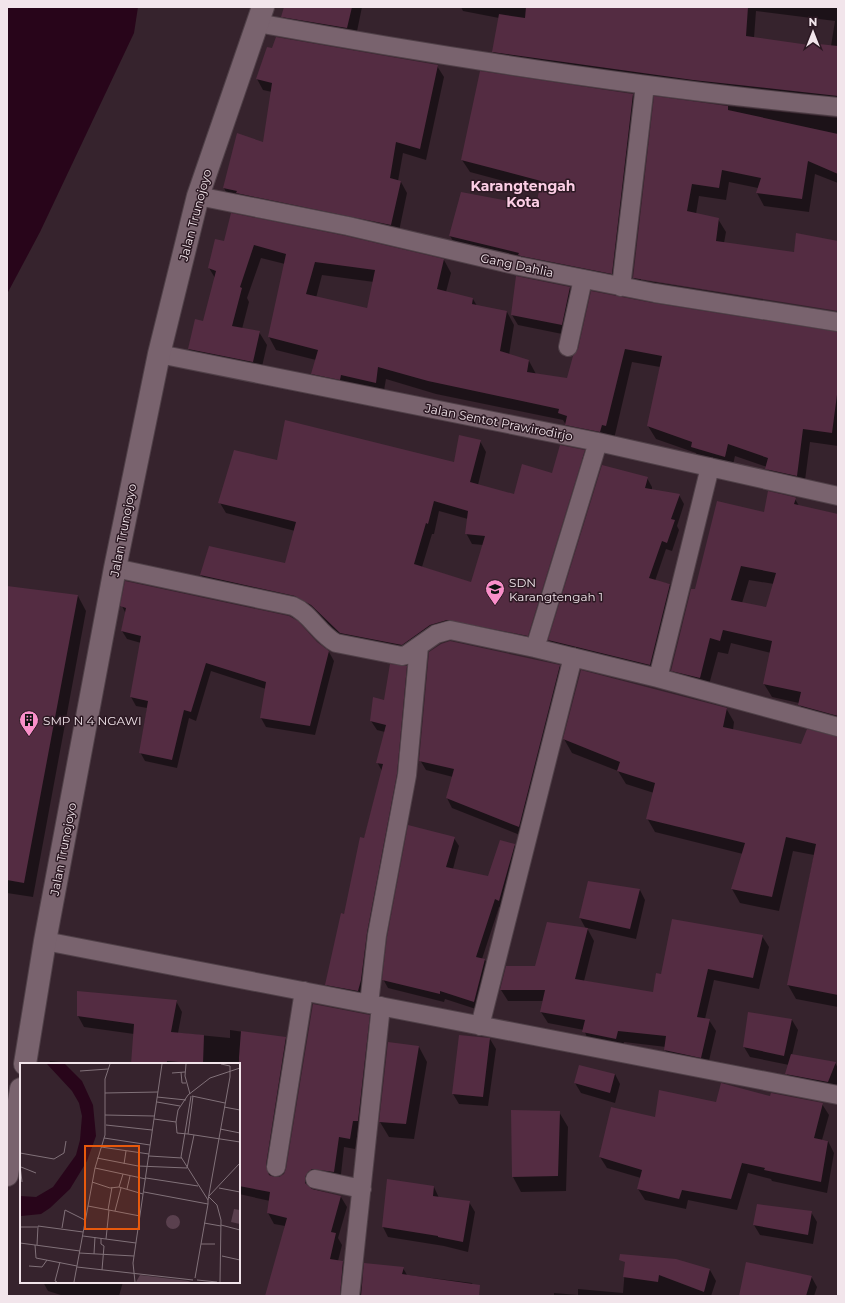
<svg xmlns="http://www.w3.org/2000/svg" width="845" height="1303" font-family="Montserrat,sans-serif">
	<rect width="100%" height="100%" fill="#36232d"/>
	<path fill="#28051a" d="M7 7H138L134 33 40 232 7 294Z"/>
	<path fill="#0007" fill-rule="evenodd" d="M285 7H362L355 41 290 29 283 17Z
		M461 7H838V108L500 65 493 52 499 18 463 11ZM756 11 835 21 831 46H810L754 38Z
		M437 66 444 77 426 160 403 153 398 181 401 182 407 193 398 236 230 200 224 188 264 143 272 92 263 90 257 79Z
		M633 95 640 107 619 286 458 249 450 236 537 207 540 191 470 172 462 160Z
		M655 98 838 118V183L815 174 809 212 764 206 757 193 758 188 729 182 726 200 699 196 696 214 718 219 726 232 724 243 795 253 838 242V310L641 278V280L838 312V323L641 291 634 278Z
		M225 242 444 260 451 273 446 292 473 299 477 306 507 312 514 325 509 355 529 361 536 374 568 379 653 304 838 333V446L810 442 804 488 774 482 767 467 735 456 732 469 699 460 696 453 656 439 648 426 660 367 632 362 614 439 573 437 563 420 436 394 386 379 383 396 320 387 312 374 316 360 276 350 269 337 285 264 261 258 247 298 249 302 242 329 259 332 267 345 260 375 197 362 189 349 204 322 215 278 209 268ZM322 275 374 282 367 309 316 298Z
		M517 277 570 288 576 298 567 335 518 325 512 315Z
		M480 441 486 452 478 485 515 495 553 474 584 451 590 462 534 646 454 630 408 656 347 644 318 616 207 586 201 575 209 547 286 565 295 531 226 513 220 503 277 462 454 463ZM581 459H583L527 641 525 640ZM439 511 468 519 466 533 472 544 483 545 472 583 422 567 432 534H434Z
		M647 478 652 487V490L679 495 684 504 677 526 679 530 672 551 666 549 655 581 670 584 675 593 655 674 554 649 549 640Z
		M795 499 799 506 838 515V727L807 719 799 703 772 697 764 684 771 653 731 643 728 654 718 652 707 692 680 684 672 670 695 591 764 513ZM749 580 774 584 767 608 742 603Z
		M7 587 78 596 86 611 33 897 7 893Z
		M122 606 317 643 329 652 334 661 315 735 266 727 261 718 266 689 211 671 196 721 189 718 177 768 145 761 140 752 147 708 136 706 131 697 141 643 127 639 122 631 126 614Z
		M560 666 565 676 525 837 452 808 447 798 453 777 426 770 420 760Z
		M406 667 411 676 401 783 363 1000 331 994 326 984 382 771 377 762 385 732 377 730 371 721Z
		M726 708 734 722 733 730 802 745 838 738V1007L796 999 788 985 814 855 793 851 779 911 740 903 732 889 743 854 655 832 647 818 654 793 626 784 618 771 572 753 564 739Z
		M454 838 459 846 453 869 489 878 514 845 519 854 504 909 499 907 482 959 485 960 490 969 479 1010 445 999 444 1002 388 988 383 979Z
		M640 890 645 900 636 939 587 928 594 941 584 981 654 993 661 975 762 936 769 947 759 989 714 980 705 1019 709 1020 716 1031 707 1069 672 1061 665 1050 666 1047 624 1042 623 1050 590 1044 584 1030 548 1023 541 1012 543 1001H508L501 990 536 967 586 929 580 918Z
		M78 992 176 1001 182 1012 178 1033 230 1038V1030L285 1038 292 1049 271 1177 275 1178 285 1175 369 1016 375 1026 355 1149 344 1147 340 1183 313 1182 310 1188 341 1197 347 1207 338 1238 342 1245 338 1261H343L349 1272 347 1296H271L285 1226 274 1224 268 1213 270 1201 239 1194V1064H132L134 1034 84 1027 78 1016Z
		M749 1013 792 1020 798 1030 792 1055 835 1063 838 1068V1081L834 1092 792 1084 787 1074 789 1065 750 1057 744 1047Z
		M490 1039 496 1049 488 1106 459 1104 453 1094Z
		M389 1043 419 1047 427 1062 414 1139 389 1137 380 1122Z
		M50 1061 79 1064H49Z
		M615 1074 620 1084 615 1103 581 1093 575 1083Z
		M771 1097 822 1104 829 1115 822 1140 828 1141 834 1153 827 1193 772 1181 771 1179 748 1173 737 1210 688 1200 686 1209 645 1200 638 1189 641 1178 607 1168 600 1157 656 1118 717 1103Z
		M559 1112 568 1127 566 1191 521 1192 513 1177Z
		M434 1187 439 1198 469 1202 475 1212 468 1252 444 1246 388 1237 383 1227Z
		M811 1212 817 1222 813 1244 760 1235 754 1225Z
		M626 1256 710 1270 716 1281 711 1296H554V1293L578 1295V1289L623 1293Z
		M365 1264 403 1268 407 1275 472 1283 478 1296H360Z
		M811 1276 817 1287 814 1296H740Z
		M43 1282H123L119 1296H64L48 1291Z"/>
	<path fill="#542c42" fill-rule="evenodd" d="M284 7H352L347 28 281 17Z
		M526 7H748L746 36 809 45V43L838 46V96L693 80 492 52 499 14 525 18Z
		M276 37 438 65 420 149 396 142 390 178 401 181 391 225 236 193 237 191 223 188 237 133 263 142 272 83 256 79 267 47 272 48Z
		M480 71 633 94 612 274 521 256 518 255 519 253 449 236 461 192 536 206 541 181 461 160Z
		M654 96 728 106V110L838 134V174L808 161 802 199 756 193 761 178 722 170 719 188 692 184 687 211 719 218 716 241 794 252 796 233 838 241V311L633 278Z
		M231 213 346 236 444 259 437 289 473 298 472 304 507 311 500 351 529 360 527 372 567 378 573 356 578 349 591 291 653 303 838 332V387L832 433 803 429 797 476 765 469 768 458 728 444 725 457 691 447 692 442 647 426 662 356 625 349 606 426 602 425 600 432 565 425 567 416 558 413 559 409 428 381 378 367 376 383 341 375 340 380 311 374 318 350 268 337 286 254 254 245 240 287 242 288 232 326 260 331 253 362 188 349 195 319 203 321 216 271 208 268 215 239 224 241ZM315 262 375 270 367 308 306 294Z
		M516 276 570 287 562 325 511 315Z
		M285 420 454 462 459 435 481 440 470 482 514 494 522 464 552 473 560 445 585 450 528 636 447 620 430 625 402 645 340 633 311 605 295 596 200 575 209 546 285 563 296 522 218 503 234 450 277 460ZM434 501 468 511 465 534 485 536 471 582 414 564 426 523 428 524Z
		M602 465 648 477 645 488 680 494 671 519 675 520 667 543 662 541 649 578 670 584 650 665 548 640Z
		M768 491 794 497 796 498 794 504 838 514V716L798 705 801 692 763 684 772 641 723 630 720 641 710 638 700 678 671 671 691 589H695L717 501 764 512ZM741 566 776 573 766 607 731 600Z
		M125 581 289 616 298 621 317 642 329 651 310 726 260 718 266 682 206 663 191 712 184 710 172 760 139 753 148 701 130 697 141 636 121 631 126 608 120 606Z
		M7 586 78 595 24 883 7 880Z
		M450 641 560 665 519 827 446 798 454 769 419 761 429 652 441 644Z
		M390 664 407 666 397 774 367 933 361 980 358 991 325 985 341 913 344 914 360 837 364 838 383 764 376 763 386 725 370 721 373 697 384 700Z
		M581 670 727 708 723 727 801 744 807 729 838 737V995L787 985 816 844 786 837 772 897 731 889 745 843 646 819 655 783 617 771 620 762 563 739Z
		M408 825 455 837 446 867 488 876 500 840 515 844 499 901 495 899 476 957 485 959 474 1002 440 991V994L382 980 387 937Z
		M588 881 640 889 630 929 579 918Z
		M672 919 763 935 753 978 708 969 697 1017 710 1019 701 1058 664 1050 666 1036 618 1031 616 1039 582 1032 585 1020 540 1012 545 990H500L506 966H535L547 922 588 928 575 979 653 992 656 973 661 974Z
		M77 991 177 1000 171 1032 204 1035 203 1064 167 1061V1063L157 1062V1064H131L134 1024 77 1016Z
		M313 1004 370 1015 358 1121H353L350 1139 339 1137 334 1172 312 1169 308 1172 305 1177V1183L312 1189 341 1196 331 1232 336 1233 330 1259 343 1261 340 1296H265L287 1218 267 1213 270 1192 239 1186V1057L241 1031 286 1037 266 1165 269 1175 274 1177H279L284 1174 286 1169Z
		M748 1012 792 1019 784 1056 743 1047Z
		M459 1035 490 1038 483 1097 452 1094Z
		M388 1042 419 1046 406 1124 379 1122Z
		M791 1054 836 1062 828 1082 785 1074Z
		M579 1065 615 1074 610 1093 574 1083Z
		M721 1083 770 1096 771 1093 823 1103 814 1138 828 1141 821 1182 764 1170 765 1168 742 1163 731 1199 682 1190 679 1199 637 1189 642 1170 599 1157 611 1107 655 1117 659 1090 716 1102Z
		M511 1110 560 1111 558 1176 512 1177Z
		M387 1179 434 1186 433 1196 470 1201 463 1242 438 1237V1236L382 1227Z
		M757 1204 812 1211 808 1235 753 1225Z
		M620 1254 676 1259 710 1269 704 1292 659 1275 658 1282 623 1277 625 1262 619 1260Z
		M746 1262 812 1276 806 1296H739Z
		M364 1263 404 1267 402 1274 480 1285 479 1296H361Z"/>
	<g fill="none" stroke-linecap="round" stroke-linejoin="round">
		<g stroke="#504048" stroke-width="20">
			<path id="minor" d="M257 23C450 58 643 88 838 107
				M198 196 348 226 519 266 655 293 838 322
				M621 287 645 85
				M568 347 583 279
				M159 354 598 442 838 496
				M598 442 535 648 658 678 838 727
				M115 568 293 606C310 613 319 634 336 643L402 656 406 655 436 634 450 630 535 648
				M658 678 710 467
				M45 941 838 1095
				M369 1004 377 935 407 775 419 646
				M480 1026 573 657
				M276 1167 304 991
				M315 1179 362 1189
				M350 1296 381 1006"/>
		</g>
		<g stroke="#504048" stroke-width="24">
			<path id="secondary" d="M25 1064 45 941 115 568 159 354 198 196 263 7
				M7 1175 21 1089"/>
		</g>
		<use href="#minor" stroke="#79636e" stroke-width="18"/>
		<use href="#secondary" stroke="#79636e" stroke-width="22"/>
	</g>
	<defs>
		<g id="school-pin" transform="scale(1)"><path d="M0 17L-7.5 6A9.5 9.5 0 1 1 7.5 6Z" fill="#f98fc9" stroke="#2c1923"/><path d="M0-5L7-2L0 1L-7-2ZM-4 1L0 2.5L4 1V4Q0 6-4 4Z" fill="#111"/></g>
		<g id="building-pin" transform="scale(1)"><path d="M0 17L-7.5 6A9.5 9.5 0 1 1 7.5 6Z" fill="#f98fc9" stroke="#2c1923"/><path d="M-4-6H4V6H1V3H-1V6H-4ZM-2.5-4.3h1.7v1.8h-1.7ZM.8-4.3h1.7v1.8H.8ZM-2.5-1h1.7V.8h-1.7ZM.8-1h1.7V.8H.8Z" fill="#111"/></g>
	</defs>
	<g fill-rule="evenodd">
		<use href="#school-pin" x="495" y="589"/>
		<use href="#building-pin" x="29" y="720"/>
	</g>
	<g text-anchor="middle" dominant-baseline="central" stroke-width="3" stroke-linejoin="round" paint-order="stroke">
		<g font-size="12" fill="#f2e5eb" stroke="#2c1923">
			<text transform="translate(195 215) rotate(-75)">Jalan Trunojoyo</text>
			<text transform="translate(517 265) rotate(12)">Gang Dahlia</text>
			<text transform="translate(499 422) rotate(11)">Jalan Sentot Prawirodirjo</text>
			<text transform="translate(123 530) rotate(-79)">Jalan Trunojoyo</text>
			<text transform="translate(63 849) rotate(-79)">Jalan Trunojoyo</text>
		</g>
		<g font-size="12" fill="#f2e5eb" stroke="#2c1923" text-anchor="start">
			<text x="509" y="582">SDN<tspan x="509" dy="14">Karangtengah 1</tspan></text>
			<text x="43" y="720">SMP N 4 NGAWI</text>
		</g>
		<g font-size="14" font-weight="bold" fill="#fccee5" stroke="#2c1923">
			<text x="523" y="186">Karangtengah<tspan x="523" dy="16">Kota</tspan></text>
		</g>
	</g>
	<g transform="translate(20 1063)">
		<rect width="220" height="220" fill="#36232d"/>
		<path d="M214 146 220 147V167V161L211 159ZM146 159a7 7 0 1 1 14 0a7 7 0 1 1-14 0ZM120 212 168 218 171 219H116Z" fill="#5a404e"/>
		<path d="M27 1H45L62 18 73 42 76 73 67 98 50 126 30 145 21 151 1 153 0 133 16 134 33 124 56 92 60 77 62 53 59 40 52 28Z" fill="#28051a"/>
		<path fill="none" stroke="#817179" stroke-width="1" d="M166 1 165 13 170 31M60 8 88 6M161 9 162 20H166M152 10 165 9M85 30 138 29M172 33 205 40M173 33 168 71 220 79M137 34 166 37M137 39 160 43M204 44 220 47M85 52 134 53M134 56 156 59M86 62 132 67M200 66 220 70M168 71 157 70 156 59 158 47 168 32 190 15 220 5M84 75 130 82M81 84 129 91M0 90 34 96 44 90 46 78M129 93 162 95M77 95 118 103 167 105M104 101 106 88M0 102 2 119M1 104 16 110M75 105 126 116M167 105 174 72M103 111 99 124 123 131M126 115 178 123M72 119 90 125 99 124M199 125 220 129M107 126 110 113M124 129 188 141V137L161 94 171 33M189 133 220 100M189 134 197 142 201 157 200 219M188 137 210 14V3L201 1M68 143 120 153M88 147 92 124M95 148 101 125M184 160 201 163M201 162 220 167M0 164H17M42 165 45 147 65 157M63 173 116 180M81 175V181L84 183 82 207M86 176 89 147M0 180 60 188M181 181H195M15 182 16 195 57 203M17 182 18 163 63 169M59 190 114 193M74 191 75 174M202 193 220 197M9 203 22 204 27 197M57 204 173 217M175 215 188 141M177 217 197 219M37 219 35 218 40 199M54 219 75 105 85 72V16L90 1M115 219 113 200 142 1"/>
		<path fill="#e8590c" fill-opacity="0.15" stroke="#e8590c" stroke-width="2" d="M65 83H119V166H65Z"/>
		<rect width="220" height="220" fill="none" stroke="#f2e5eb" stroke-width="2"/>
	</g>
	<rect width="845" height="1303" fill="none" stroke="#f2e5eb" stroke-width="16"/>
	<g transform="translate(813 32)" stroke="#2c1923" stroke-width="3" paint-order="stroke">
	<path d="M0-3L7 15L0 10L-7 15Z" fill="#f2e5eb"/>
	<text y="-6" font-size="11" font-weight="bold" text-anchor="middle" fill="#f2e5eb">N</text>
	</g>
</svg>
